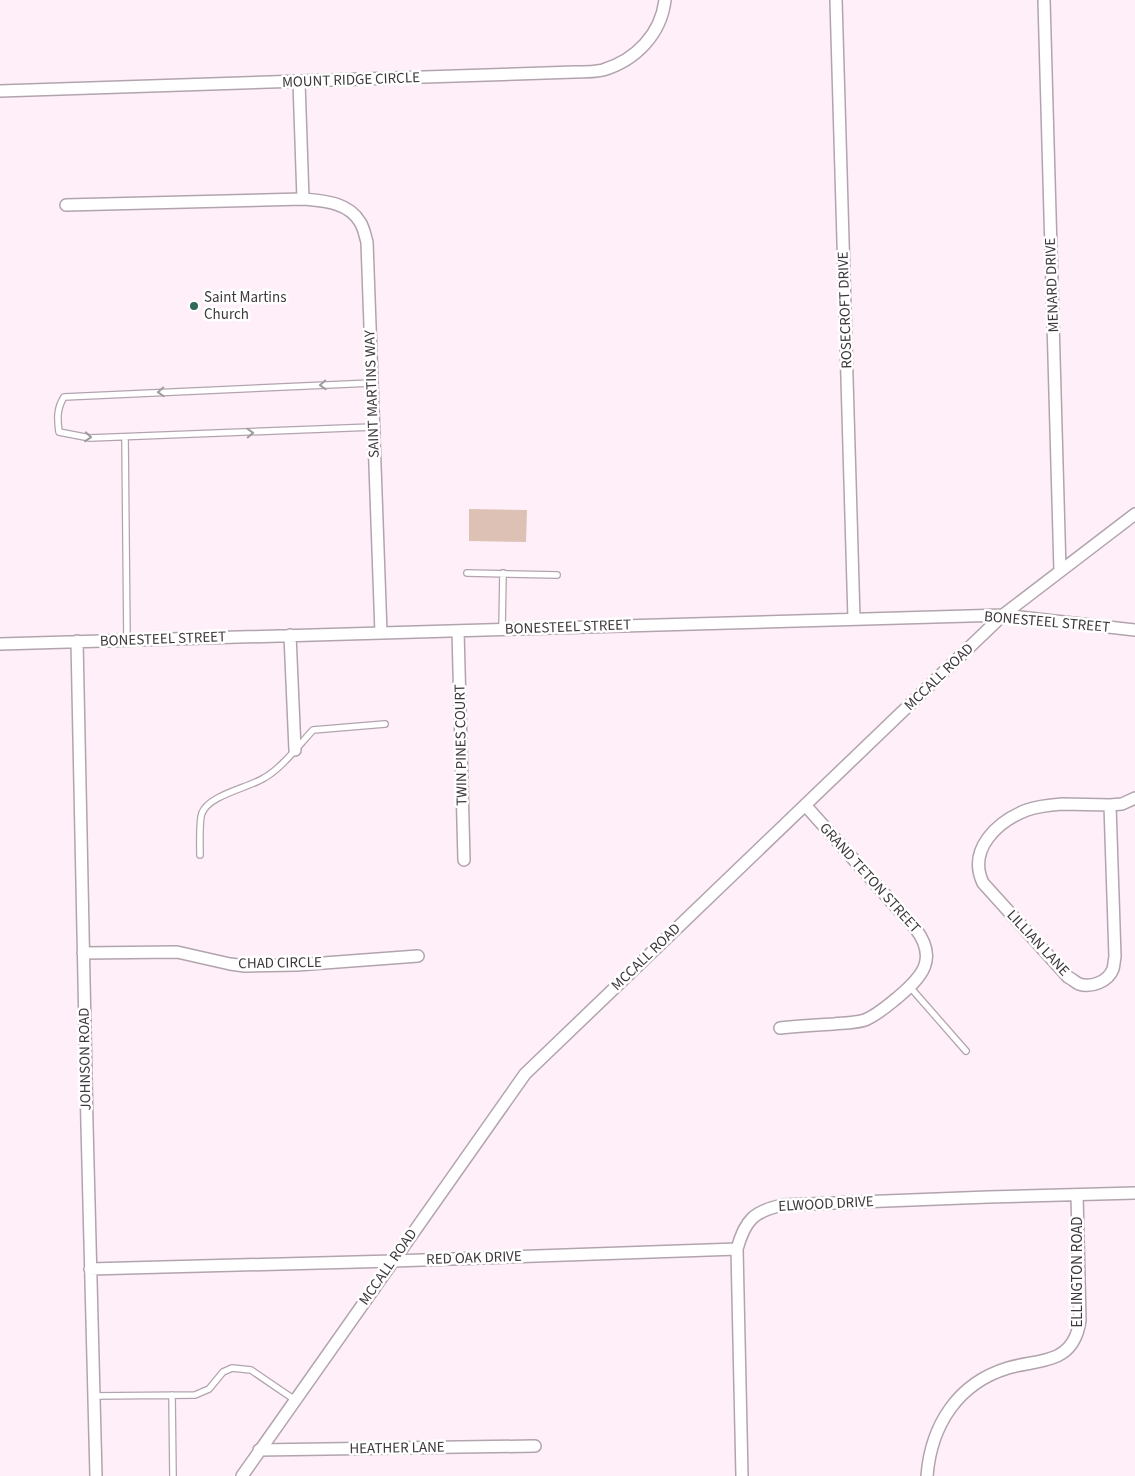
<svg xmlns="http://www.w3.org/2000/svg" width="1135" height="1476" font-family="'Source Sans 3',sans-serif">
	<rect width="100%" height="100%" fill="#feeff9"/>
	<path fill="#dcc1b4" d="M469 509 527 510 526 542 469 541Z"/>
	<g fill="none" stroke-linecap="round" stroke-linejoin="round">
		<g stroke="#b2a4ae" stroke-width="8">
			<path id="service" d="M372 383 64 397C57 408 57 418 59 432L90 438 373 427
				M125 437 127 640
				M467 573 557 575
				M502 629 503 573
				M200 855C200 846 199 820 202 813 209 795 248 788 264 778 282 768 299 745 313 730L385 724
				M910 987 966 1051
				M172 1395 173 1476
				M93 1396 195 1395 209 1389 223 1372 232 1368 251 1370 295 1400"/>
		</g>
		<g stroke="#b2a4ae" stroke-width="14">
			<path id="minor" d="M836 0 854 619
				M1044 0 1060 571
				M299 82 303 199
				M0 91 575 72C584 72 594 72 603 70 636 60 661 34 665 0
				M66 205 303 199C324 201 348 202 360 222 364 228 365 236 367 242L381 633
				M458 631 464 860
				M290 635 295 750
				M77 641 87 1125 96 1476
				M0 644 1003 615 1135 630
				M1062 804 1110 805 1115 957C1114 961 1114 966 1113 969 1108 982 1091 988 1079 984 1075 982 1072 979 1068 977L983 883C967 849 998 821 1027 810 1038 806 1050 805 1062 804Z
				M1110 805 1122 804 1135 798
				M83 953 177 952 230 964 245 966 297 965 418 956
				M780 1028C798 1026 816 1025 834 1024 844 1023 855 1023 865 1020 877 1015 887 1006 897 998 922 977 939 959 915 928L805 805
				M90 1269 393 1261 737 1249
				M259 1450 535 1446
				M242 1476 525 1074 1003 615 1135 514
				M742 1476 737 1249C745 1220 754 1211 783 1205L988 1197 1135 1193
				M927 1476C931 1425 958 1383 1008 1368 1024 1363 1042 1363 1057 1356 1072 1349 1078 1335 1080 1320L1077 1195"/>
		</g>
		<use href="#service" stroke="#fff" stroke-width="5.5"/>
		<use href="#minor" stroke="#fff" stroke-width="11"/>
	</g>
	<defs><path id="oneway-chevron" d="M-2-3.5L2.5 0L-2 3.5" fill="none" stroke-width="1.6" stroke-linecap="round" stroke-linejoin="round" transform="scale(1.25)"/></defs>
	<g stroke="#9e9c9e">
		<use href="#oneway-chevron" transform="translate(323 385) rotate(177)"/>
		<use href="#oneway-chevron" transform="translate(161 392) rotate(177)"/>
		<use href="#oneway-chevron" transform="translate(250 433) rotate(-2)"/>
		<use href="#oneway-chevron" transform="translate(88 437) rotate(5)"/>
	</g>
	<circle fill="#2f6b56" stroke="#fff" stroke-width="2" cx="194" cy="306" r="5"/>
	<g text-anchor="middle" dominant-baseline="central" stroke-width="5" stroke-linejoin="round" paint-order="stroke">
		<g font-size="15" fill="#3e383c" stroke="#fff">
			<text transform="translate(351 80) rotate(-2)">MOUNT RIDGE CIRCLE</text>
			<text transform="translate(1052 285) rotate(-92)">MENARD DRIVE</text>
			<text transform="translate(845 310) rotate(-92)">ROSECROFT DRIVE</text>
			<text transform="translate(372 394) rotate(-92)">SAINT MARTINS WAY</text>
			<text transform="translate(1047 622) rotate(5)">BONESTEEL STREET</text>
			<text transform="translate(568 627) rotate(-2)">BONESTEEL STREET</text>
			<text transform="translate(163 639) rotate(-2)">BONESTEEL STREET</text>
			<text transform="translate(939 677) rotate(-44)">MCCALL ROAD</text>
			<text transform="translate(461 745) rotate(-91)">TWIN PINES COURT</text>
			<text transform="translate(870 878) rotate(48)">GRAND TETON STREET</text>
			<text transform="translate(1038 943) rotate(47)">LILLIAN LANE</text>
			<text transform="translate(646 957) rotate(-44)">MCCALL ROAD</text>
			<text transform="translate(280 963) rotate(-1)">CHAD CIRCLE</text>
			<text transform="translate(85 1059) rotate(-91)">JOHNSON ROAD</text>
			<text transform="translate(826 1204) rotate(-3)">ELWOOD DRIVE</text>
			<text transform="translate(474 1258) rotate(-2)">RED OAK DRIVE</text>
			<text transform="translate(388 1267) rotate(-55)">MCCALL ROAD</text>
			<text transform="translate(1077 1272) rotate(-90)">ELLINGTON ROAD</text>
			<text transform="translate(397 1448) rotate(-1)">HEATHER LANE</text>
		</g>
		<g font-size="15" fill="#3e383c" stroke="#fff" text-anchor="start">
			<text x="204" y="297">Saint Martins<tspan x="204" dy="17">Church</tspan></text>
		</g>
	</g>
</svg>
